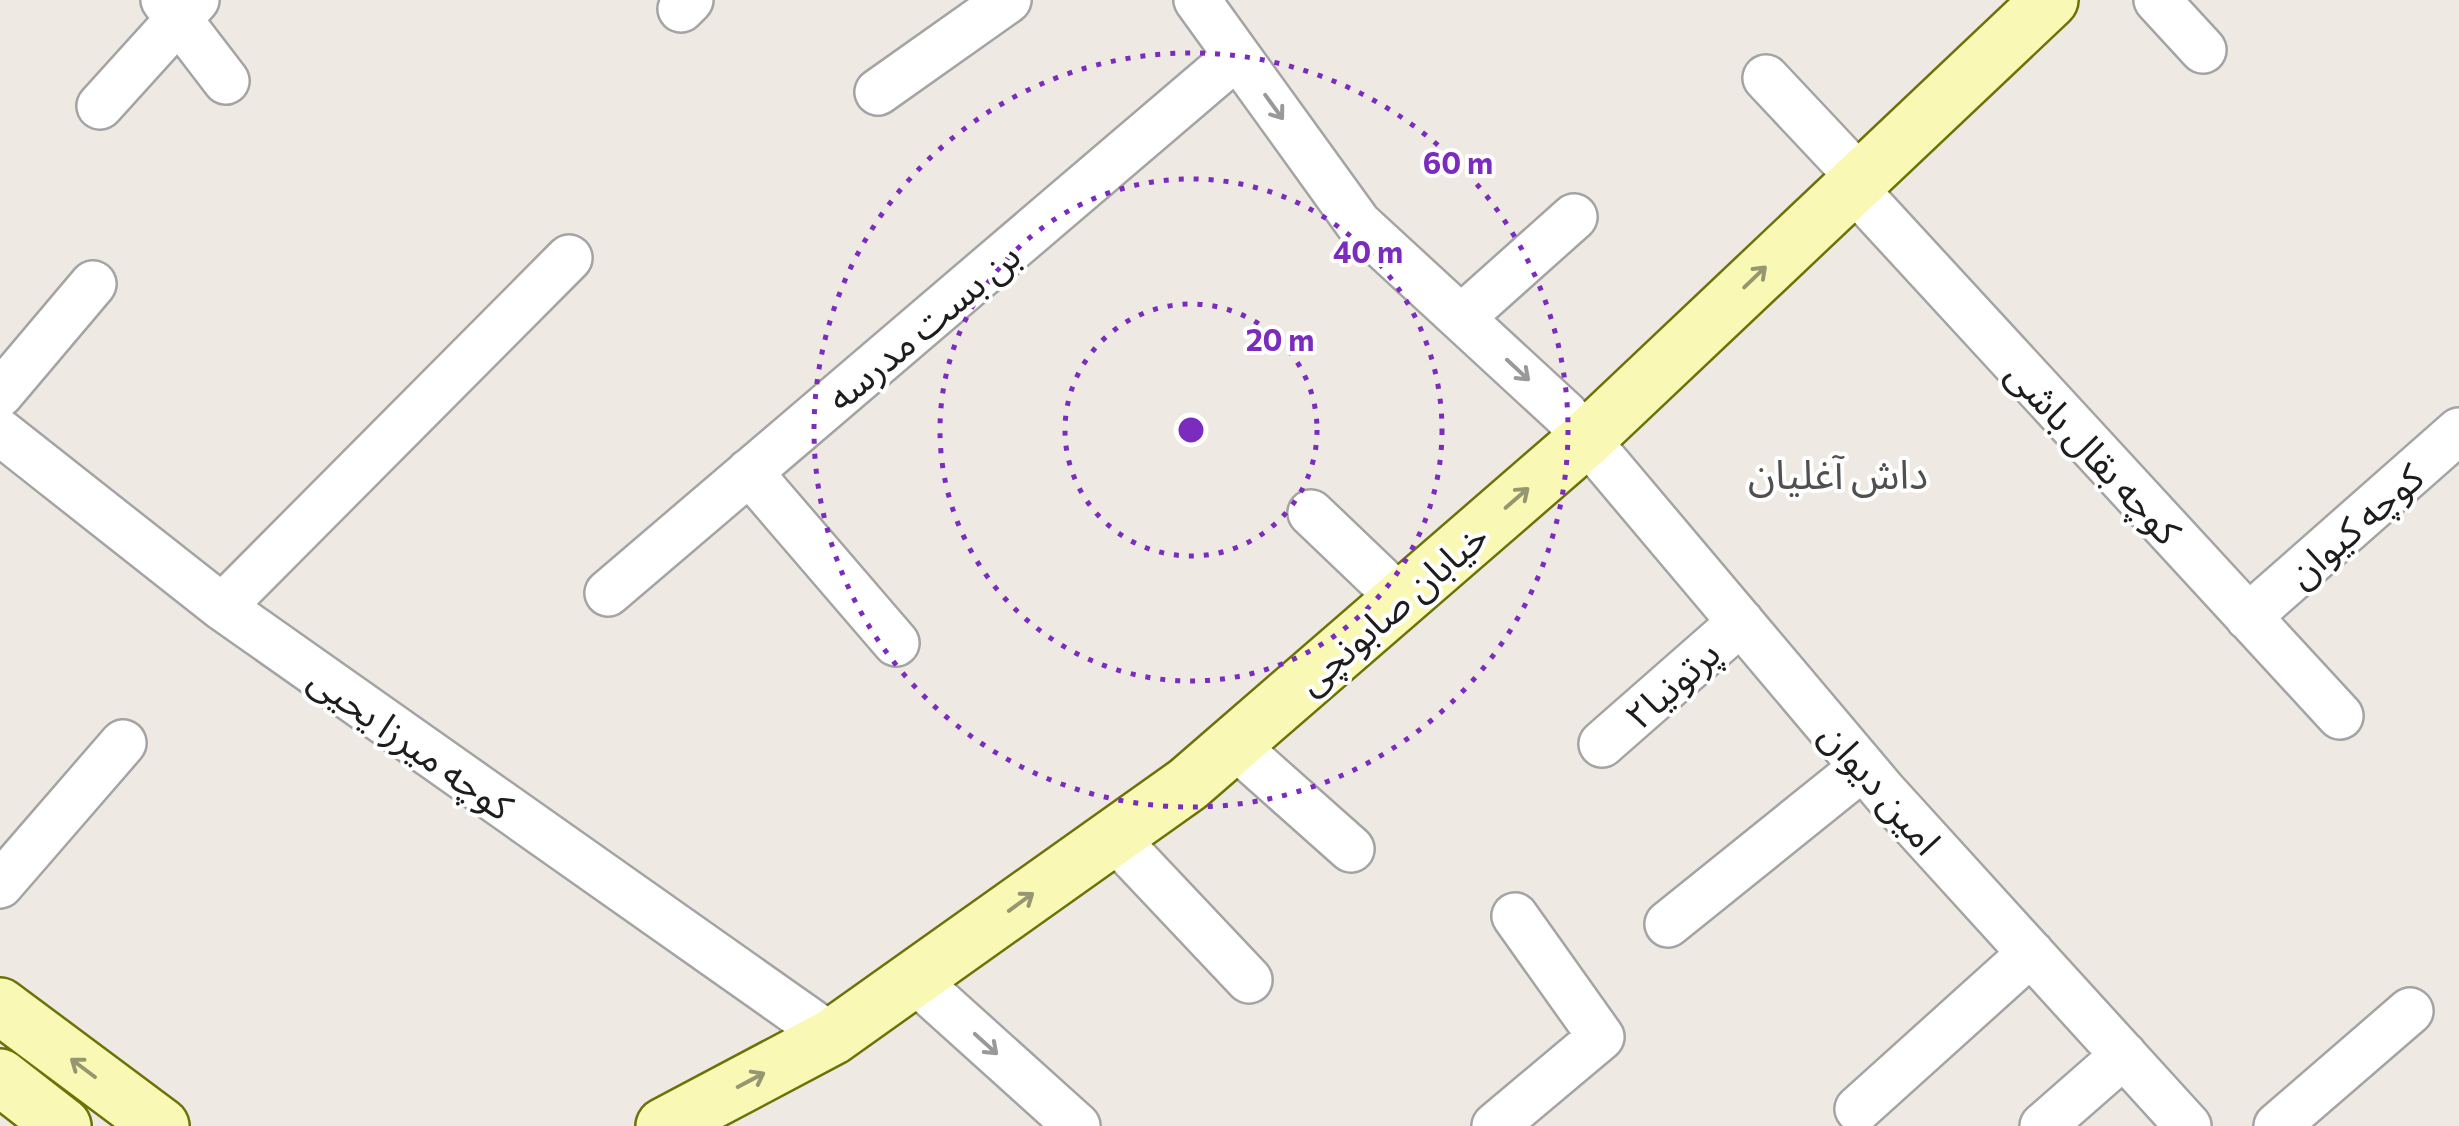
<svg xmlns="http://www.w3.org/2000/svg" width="2459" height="1126" font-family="Commissioner,'Noto Sans Arabic',sans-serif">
	<rect width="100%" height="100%" fill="#eee9e2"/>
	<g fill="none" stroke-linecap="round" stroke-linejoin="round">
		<g stroke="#a4a4a4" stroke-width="50">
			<path id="street" d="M164 0 226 81
				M1197 0 1358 223 1565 414 1884 792 2188 1126
				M2157 0 2203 50
				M681 9 690 0
				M1766 78 1859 177
				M878 92 1008 0
				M100 106 196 0
				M1851 185 2340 716
				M1461 318 1574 217
				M0 394 93 284
				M0 432 222 607 832 1037
				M749 472 896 643
				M1311 513 1401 599
				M608 593 1237 56
				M222 607 569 258
				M2248 617 2459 431
				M1233 744 1351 849
				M1602 744 1741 622
				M1113 836 1249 980
				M0 885 123 743
				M1668 924 1863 767
				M914 979 1077 1126
				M1858 1109 2031 953
				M1495 1126 1601 1037 1515 916
				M2043 1126 2124 1055
				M2277 1126 2410 1011"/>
		</g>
		<g stroke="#6c7205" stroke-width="60">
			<path id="secondary" d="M0 1006 161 1126
				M0 1077 63 1126
				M664 1126 832 1037 1188 784 1586 439 2050 0"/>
		</g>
		<use href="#street" stroke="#fff" stroke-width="45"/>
		<use href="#secondary" stroke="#f9f9b5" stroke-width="55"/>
	</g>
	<defs><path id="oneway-shaft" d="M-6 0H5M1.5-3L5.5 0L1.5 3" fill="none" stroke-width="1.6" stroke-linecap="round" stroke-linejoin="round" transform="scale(2.5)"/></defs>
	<g stroke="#999">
		<use href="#oneway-shaft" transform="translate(1274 107) rotate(54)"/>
		<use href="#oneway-shaft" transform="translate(1518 370) rotate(43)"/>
		<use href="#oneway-shaft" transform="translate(986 1044) rotate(42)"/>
	</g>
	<g stroke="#969671">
		<use href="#oneway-shaft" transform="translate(1755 277) rotate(-44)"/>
		<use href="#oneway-shaft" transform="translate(1517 498) rotate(-41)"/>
		<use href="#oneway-shaft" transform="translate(1021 902) rotate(-36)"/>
		<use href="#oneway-shaft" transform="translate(83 1068) rotate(-143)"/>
		<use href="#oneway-shaft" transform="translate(751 1080) rotate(-28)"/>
	</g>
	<g fill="none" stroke="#7b2cbf" stroke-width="5" stroke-dasharray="5 10">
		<circle cx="1191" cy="430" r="126"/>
		<circle cx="1191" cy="430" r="251"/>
		<circle cx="1191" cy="430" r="377"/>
	</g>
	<g text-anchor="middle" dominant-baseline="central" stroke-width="8" stroke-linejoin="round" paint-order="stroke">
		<g font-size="38" fill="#1d1d1d" stroke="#fff">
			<text transform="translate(922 325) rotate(-40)">بن بست مدرسه</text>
			<text transform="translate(2095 451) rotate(47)">کوچه بقال باشی</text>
			<text transform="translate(2354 524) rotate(-41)">کوچه کیوان</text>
			<text transform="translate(1391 607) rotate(-41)">خیابان صابونچی</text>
			<text transform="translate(1671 683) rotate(-42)">پرتونیا۲</text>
			<text transform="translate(412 741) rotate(35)">کوچه میرزا یحیی</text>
			<text transform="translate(1882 787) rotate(49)">امین دیوان</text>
		</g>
		<g font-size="40" fill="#505050" stroke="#fff">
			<text x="1838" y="472">داش آغلیان</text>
		</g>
	</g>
	<circle cx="1191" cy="430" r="15" fill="#7b2cbf" stroke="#fff" stroke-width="5"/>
	<g font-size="30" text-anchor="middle" font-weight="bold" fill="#7b2cbf" stroke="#fff" stroke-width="8" stroke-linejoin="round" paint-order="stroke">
		<text x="1458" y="174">60 m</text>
		<text x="1368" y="263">40 m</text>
		<text x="1280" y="351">20 m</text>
	</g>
</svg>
